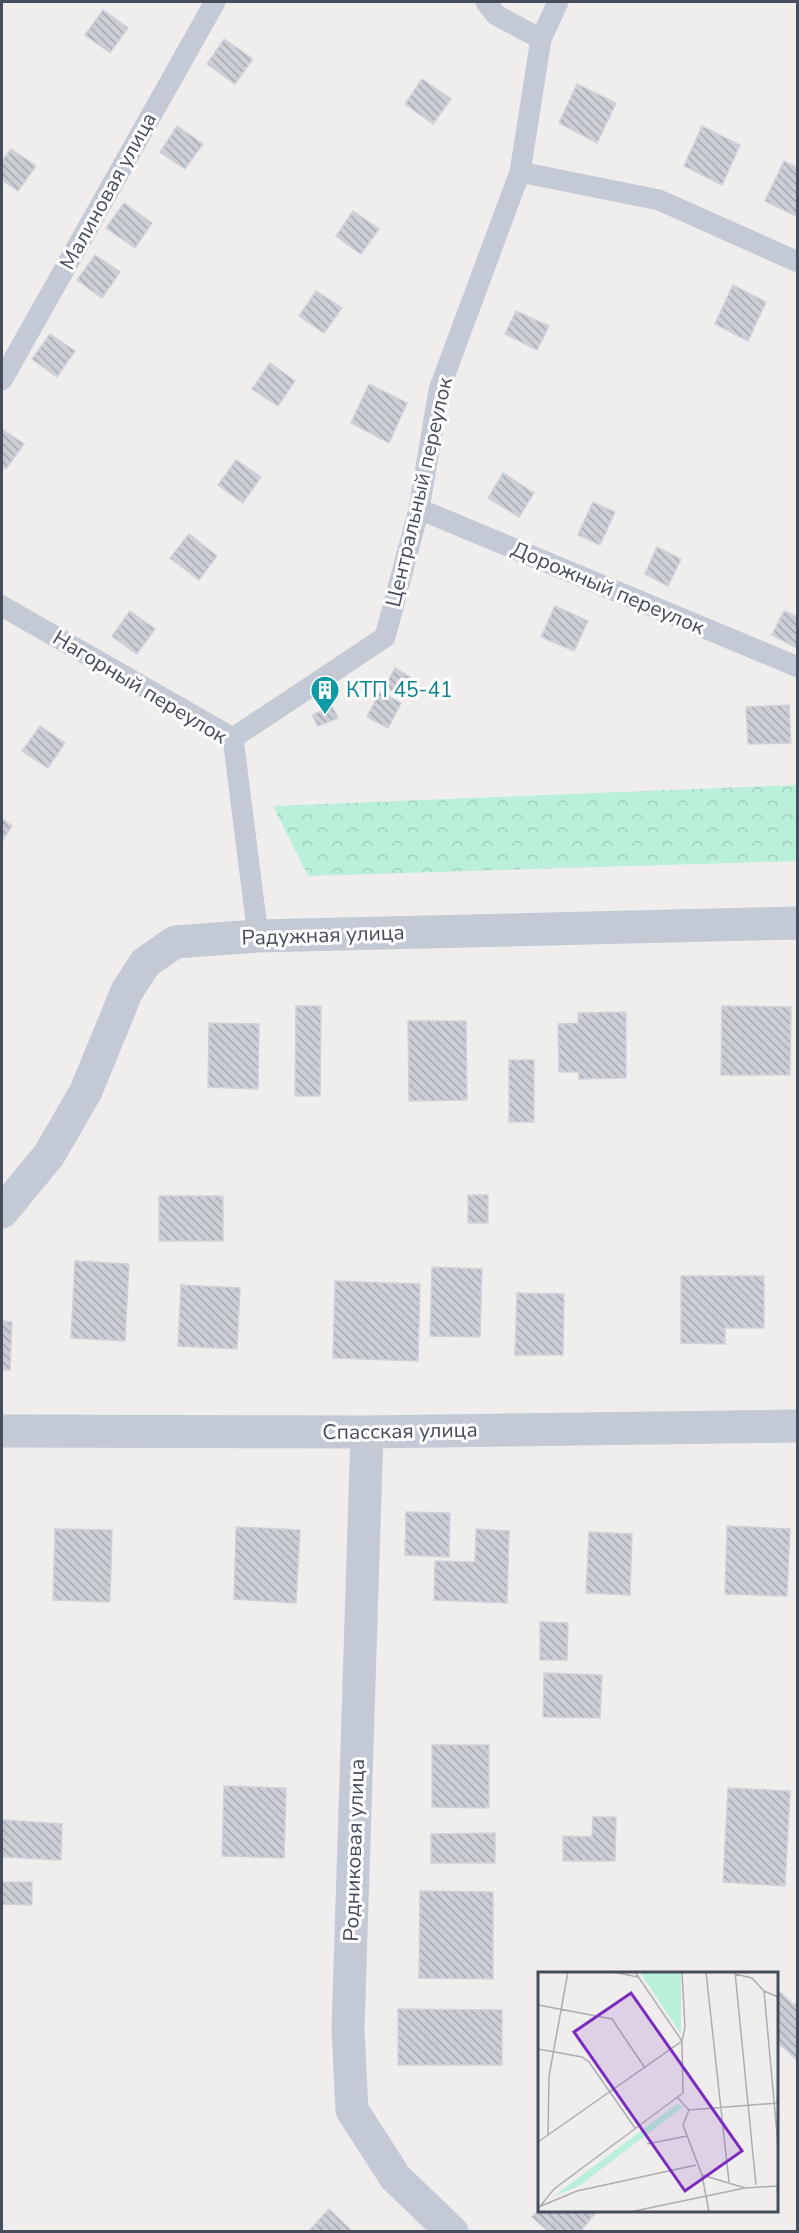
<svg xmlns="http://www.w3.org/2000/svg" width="799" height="2233" font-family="'Nunito Sans',sans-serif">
	<defs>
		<pattern id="forest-crowns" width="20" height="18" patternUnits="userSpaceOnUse" patternTransform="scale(1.5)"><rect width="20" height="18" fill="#baefd9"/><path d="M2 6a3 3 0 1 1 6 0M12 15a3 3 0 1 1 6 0" fill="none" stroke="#a1cfbc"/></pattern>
		<pattern id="building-back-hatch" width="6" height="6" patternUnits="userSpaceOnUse" patternTransform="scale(1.5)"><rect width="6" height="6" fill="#ccced5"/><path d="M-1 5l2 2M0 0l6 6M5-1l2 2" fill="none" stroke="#a7a9b0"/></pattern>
	</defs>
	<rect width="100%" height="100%" fill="#f0eeed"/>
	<path fill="url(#forest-crowns)" d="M797 785V861L308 876 273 806Z"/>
	<path fill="url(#building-back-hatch)" stroke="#d1d2d9" stroke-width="1.5" d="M103 10 128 28 110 53 85 35Z
		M224 39 253 59 235 84 207 64Z
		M422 79 451 99 433 124 405 104Z
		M577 84 616 103 597 143 559 123Z
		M177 126 203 144 185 169 160 152Z
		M702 126 740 145 722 185 684 166Z
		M11 149 36 166 18 191 2 180V161Z
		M784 161 798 168V217L765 201Z
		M124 203 152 223 135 248 106 228Z
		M353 211 379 229 361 254 336 236Z
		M95 255 120 272 102 298 77 280Z
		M733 285 766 302 748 341 715 324Z
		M316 291 342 308 324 333 299 316Z
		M516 311 549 326 537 350 505 334Z
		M50 334 75 351 57 377 32 359Z
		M270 363 295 381 278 406 252 389Z
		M369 384 407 403 389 443 351 423Z
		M2 429 24 444 6 469 2 466Z
		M236 460 261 477 243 503 218 485Z
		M503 473 534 493 519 517 488 498Z
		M593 502 615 512 600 545 578 535Z
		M189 534 217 556 199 580 170 558Z
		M657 547 681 559 668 586 645 574Z
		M555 606 588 621 574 651 541 637Z
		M130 611 155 629 137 654 112 636Z
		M784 611 798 617 797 648 772 635Z
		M395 668 410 677 400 696 385 687Z
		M380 692 401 703 388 728 367 717Z
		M789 705 791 743 748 744 746 707Z
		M332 706 338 718 318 726 312 715Z
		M40 726 65 743 48 768 22 751Z
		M2 819 12 826 2 841Z
		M296 1006H321L320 1096H295Z
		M722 1006 791 1007 790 1075H721Z
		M626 1012V1078L579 1079V1072H559L558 1024 578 1023V1013Z
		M408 1021H466L467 1100 409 1101Z
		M209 1023 259 1024 258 1089 208 1087Z
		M509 1060H534V1122H509Z
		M468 1195H488V1223H468Z
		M159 1196H223V1241H159Z
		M75 1261 129 1264 125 1341 71 1338Z
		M432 1267 482 1269 480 1337 430 1336Z
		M681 1276H764V1328H725V1344L681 1343Z
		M335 1281 420 1284 418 1361 333 1358Z
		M181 1285 240 1288 237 1349 178 1346Z
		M517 1293 564 1294 563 1355H515Z
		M2 1321 12 1322 10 1370H2Z
		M406 1512 450 1513 449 1557 405 1555Z
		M727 1526 790 1529 787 1596 725 1594Z
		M236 1527 300 1530 296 1603 234 1599Z
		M55 1529 112 1530 110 1602 53 1600Z
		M476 1529 509 1531 507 1603 434 1600 435 1561 475 1562Z
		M589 1532 632 1534 630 1595 586 1593Z
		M540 1622 568 1623 567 1660H540Z
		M544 1673 602 1675 600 1718 543 1717Z
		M432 1745H489V1808L432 1807Z
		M224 1786 286 1788 284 1858 222 1856Z
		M728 1788 790 1791 785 1886 723 1882Z
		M593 1817H616L615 1861H563V1836L592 1837Z
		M2 1820 62 1824 61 1860 2 1857Z
		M495 1833V1863H431V1834Z
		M2 1882H32V1905L2 1904Z
		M420 1891 493 1892V1979L419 1978Z
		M776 1988 794 2005 798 2001V2061L776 2041Z
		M398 2009 502 2010V2065H398Z
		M329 2209 353 2232H308Z
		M540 2209V2210H598L580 2232H549L532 2217Z"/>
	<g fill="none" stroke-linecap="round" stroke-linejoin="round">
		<path stroke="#c3c9d5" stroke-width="21" d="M486 2 496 15 541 39
			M520 172 659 200 798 262
			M2 380 215 2
			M419 509 798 667
			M2 606 233 738 258 936
			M233 738 385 637 419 509 439 390 520 172 541 39 558 2"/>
		<path stroke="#c3c9d5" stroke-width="33" d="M2 1212 49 1155 86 1091 127 991 145 963 175 942 258 936 798 923
			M2 1431 367 1432 798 1426
			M367 1432 348 2030 352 2110 395 2177 452 2232"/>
	</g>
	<defs>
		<g id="building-pin" transform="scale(1.5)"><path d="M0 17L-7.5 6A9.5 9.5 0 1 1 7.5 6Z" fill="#0f9aa8" stroke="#fff"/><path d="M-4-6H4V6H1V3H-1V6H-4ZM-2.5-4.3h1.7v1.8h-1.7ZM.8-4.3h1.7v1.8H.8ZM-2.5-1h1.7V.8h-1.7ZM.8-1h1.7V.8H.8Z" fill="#fff"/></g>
	</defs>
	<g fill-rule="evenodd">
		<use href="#building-pin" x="325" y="690"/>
	</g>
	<g text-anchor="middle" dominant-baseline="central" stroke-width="6" stroke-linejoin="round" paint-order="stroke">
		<g font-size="21" fill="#454c5b" stroke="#fff">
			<text transform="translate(108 191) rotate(-61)">Малиновая улица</text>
			<text transform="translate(419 492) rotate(-77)">Центральный переулок</text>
			<text transform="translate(608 588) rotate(23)">Дорожный переулок</text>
			<text transform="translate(140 687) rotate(31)">Нагорный переулок</text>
			<text transform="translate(323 935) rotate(-2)">Радужная улица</text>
			<text transform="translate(400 1431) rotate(-1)">Спасская улица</text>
			<text transform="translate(354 1850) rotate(-88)">Родниковая улица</text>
		</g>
		<g font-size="21" fill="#0d838f" stroke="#fff" text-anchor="start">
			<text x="346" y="690">КТП 45-41</text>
		</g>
	</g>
	<g transform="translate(538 1972)">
		<rect width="240" height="240" fill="#f0eeed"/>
		<path d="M139 132 145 135 41 214 16 224Z" fill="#baefd9"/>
		<path d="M102 0H143V62Z" fill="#baefd9"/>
		<path fill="none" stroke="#acadb3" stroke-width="1.5" d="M75 0 100 5M168 0 191 210M197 0 218 213M197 2 214 6 226 19 240 25M226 19 240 173M0 33 74 47 107 96M0 77 44 85 51 90 97 156M139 125 151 138 240 131M151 138 145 153 164 203 171 240M10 163 11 104 30 0M0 170 144 69 147 55 144 0M109 172 149 164M164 203 207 216 240 214M3 234 39 219 158 193M0 237 16 217 145 121 144 69 97 0M92 240 207 216"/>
		<path fill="#7b2cbf" fill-opacity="0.15" stroke="#7b2cbf" stroke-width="3" d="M93 21 204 179 147 219 36 60Z"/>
		<rect width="240" height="240" fill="none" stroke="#454c5b" stroke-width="3"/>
	</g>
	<rect width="799" height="2233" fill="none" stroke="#454c5b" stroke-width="6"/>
</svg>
